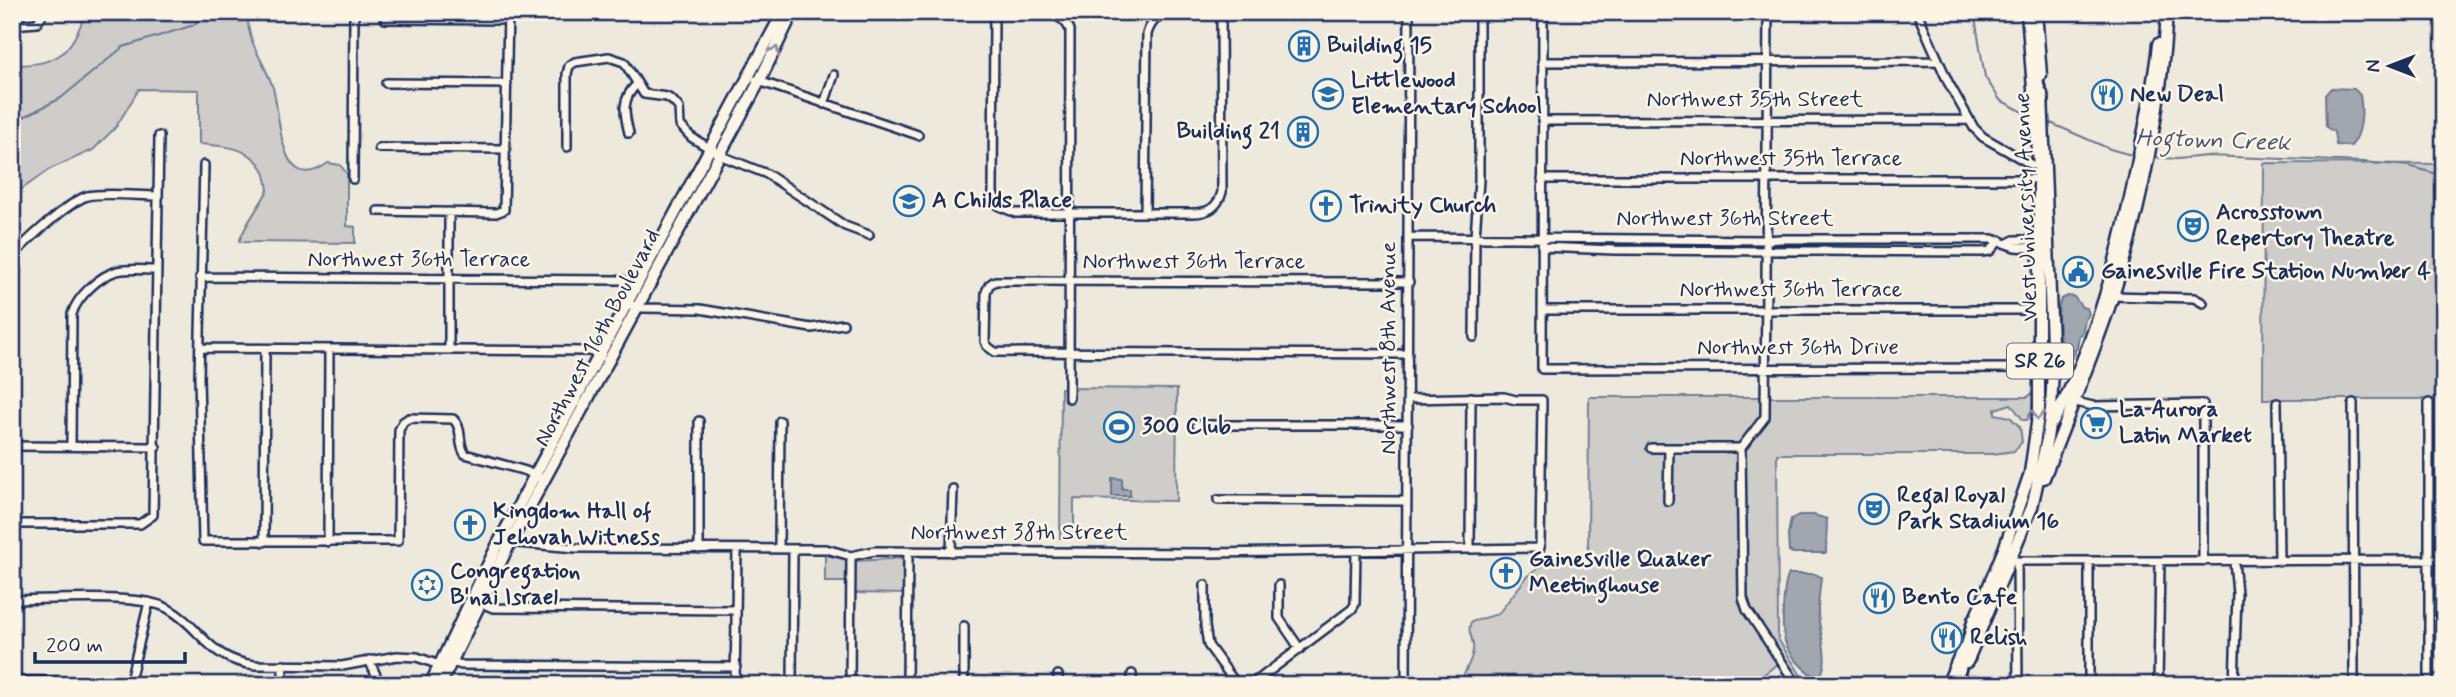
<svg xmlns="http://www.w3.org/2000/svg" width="2456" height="697" font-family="Mynerve,sans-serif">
	<rect width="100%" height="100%" fill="#eee9dd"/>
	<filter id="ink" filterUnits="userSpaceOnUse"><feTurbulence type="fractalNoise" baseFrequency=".0143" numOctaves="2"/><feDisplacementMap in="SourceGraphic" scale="14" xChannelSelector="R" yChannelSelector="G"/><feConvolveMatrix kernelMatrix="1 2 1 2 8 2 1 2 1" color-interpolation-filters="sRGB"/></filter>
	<g filter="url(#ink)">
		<path fill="#cfcdca" stroke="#757e94" stroke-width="2" d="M86 12H248C245 42 265 61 273 88 281 114 278 199 328 163L340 165 347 174V226L355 227V243L239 242C246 222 258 209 268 190 267 184 266 174 262 168 249 146 222 146 199 144V90L139 89 116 127 93 150 50 169 12 196V65C59 65 70 54 86 12Z
			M2264 163 2444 164V399H2263Z
			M1061 388 1177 389 1176 501 1074 499V538H1060Z
			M2033 392 2032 410 2027 420H2023L2011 404 1995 409V414L2010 417 2020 427 2022 442 2014 451 1993 454H1777L1778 639 1807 685H1791L1777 664 1751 685H1460C1463 673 1475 657 1473 645 1472 635 1467 632 1471 622L1498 614 1527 577 1544 564 1560 559H1588L1589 397H2028Z
			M825 555 856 561 906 558 905 594 854 593 848 582H825Z"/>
		<path fill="#a2a7af" stroke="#6c778f" stroke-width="2" d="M2331 88 2354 89 2360 95C2363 112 2362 134 2351 146L2336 145 2334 132 2326 127 2325 95Z
			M2068 296 2074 297 2082 307 2087 308 2089 314 2085 320 2082 334 2079 335 2077 349 2074 350 2075 353 2072 358 2067 359 2061 353 2063 345 2060 344C2060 329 2055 313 2061 299Z
			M1112 478 1122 479V489H1130V496H1112Z
			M1814 515 1827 519 1826 553H1793L1789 551 1788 535 1791 519 1799 515Z
			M1789 574H1815L1821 577C1820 589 1818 600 1818 612 1818 631 1833 663 1818 678 1806 673 1788 654 1785 641 1781 629 1783 584 1789 574Z
			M1857 678 1867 680 1873 685H1830L1837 679Z"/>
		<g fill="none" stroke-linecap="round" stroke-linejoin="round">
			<path stroke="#6c778f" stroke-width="2" d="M1974 12 1985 77 2000 100 2031 116
				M2046 121 2110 149 2135 156
				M12 123 61 98 123 47 194 25 206 12
				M2151 157 2177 159 2207 156 2364 162 2409 166 2444 176"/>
			<g stroke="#1b2f5e" stroke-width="12">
				<path id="minor" d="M994 12 993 193 999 206 1016 213H1193C1209 213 1218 207 1222 192L1221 12
					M1182 12 1221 13
					M1543 12 1542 369 2053 368
					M1917 12 1948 82 1974 128 1983 137 2032 165H2043
					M994 13C1017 13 1060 4 1070 30L1069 398
					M385 19 508 20
					M12 25 37 23 44 12
					M1542 62 1938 61
					M756 80 918 135
					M386 83 507 84
					M824 104 834 75
					M1542 121 1968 120
					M629 133C624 113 621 99 637 84
					M567 147V74L569 66 575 62 609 57 624 62 644 94 667 97 674 102 679 108 680 125 691 137 724 157 767 174 845 226 869 235
					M379 148 506 149
					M204 165 199 377 203 541H398L399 430 403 422 409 418 453 419C464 429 457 443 465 454L526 471 543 480
					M353 179 354 12
					M1542 179H2039
					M378 211 496 213 504 210 508 12
					M1145 213 1147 34C1152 17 1163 13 1180 12
					M1409 237 1767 240 1780 239H1992L2015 247 2044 249
					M2008 243 2014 240H2041
					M1542 247 1614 250 1982 252 1990 251 2000 240
					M12 258C24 242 69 202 87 196 104 192 139 196 158 196
					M200 277 621 280 638 284
					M2111 296 2194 298 2203 303
					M627 304 643 308 700 309 811 328 843 324
					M1542 310H2040
					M1474 337 1475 237 1479 180V12
					M200 348 590 351 601 357
					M449 349V212
					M1408 354 995 352 987 346 985 341 986 292 989 285 995 281 1409 282
					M2074 398 2080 403 2093 406 2203 404V561
					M2277 403 2279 561
					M2353 403 2354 685
					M1197 425H1408
					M12 446 156 447
					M71 446 72 314C77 297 99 276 117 271 129 268 144 270 157 270
					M1651 448H1741L1765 417 1768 12
					M1741 448 1743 598 1747 610 1797 685
					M1218 500 1407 501
					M1668 501 1669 448
					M12 524H140L153 515 159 136
					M264 542 265 350
					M328 542 329 350
					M506 542 576 548 826 549 851 556 874 551 1207 553 1540 548 1542 400H1516L1504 397 1408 399
					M699 549V421
					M779 549 780 421
					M1470 549 1471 397
					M951 552 953 489
					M2007 561 2444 560
					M2017 561 2018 685
					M1205 585V626L1208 645 1237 685
					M1279 585V618L1300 649
					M12 600C48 600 138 593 167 608 202 627 208 660 255 665L342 666 397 656 417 657 439 665 451 662 462 665 736 667
					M479 602 493 608 736 610
					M369 660 376 675 374 685
					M1058 675V685
					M12 681H57L61 685
					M1776 682 1778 685
					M129 685 149 602
					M283 685V665
					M735 685 737 549
					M792 685 793 549
					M850 685 851 556
					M907 685 908 552
					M964 685V626
					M1132 685V674
					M1251 685 1352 609 1355 604 1356 551
					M1406 685 1409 12
					M2089 685V562
					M2158 685 2160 562
					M2234 685 2237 593 2234 561
					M2429 685V403"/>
			</g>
			<g stroke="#1b2f5e" stroke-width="15">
				<path id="major" d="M2036 12 2041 75
					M2053 422C2097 342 2119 253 2137 165 2145 125 2154 84 2158 44
					M2044 478C2067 418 2092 359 2112 299 2141 210 2162 105 2167 12
					M1972 626 2004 549 2030 473 2039 409V165L2027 12
					M1967 662 2032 507 2047 439 2051 410 2053 368 2042 94
					M430 685 499 542 783 12
					M440 685 510 543 759 82 793 12
					M1947 685 1962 650"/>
			</g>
			<g stroke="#1b2f5e" stroke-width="16">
				<path id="highway" d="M2032 63 2036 67 2038 85 2043 100
					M1969 658 1966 649 1974 619
					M1955 685 1962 662V651"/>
			</g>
			<use href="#minor" stroke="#fcf5e5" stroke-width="7"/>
			<use href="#major" stroke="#fcf5e5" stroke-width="10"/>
			<use href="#highway" stroke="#fcf5e5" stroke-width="10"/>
		</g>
		<defs><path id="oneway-chevron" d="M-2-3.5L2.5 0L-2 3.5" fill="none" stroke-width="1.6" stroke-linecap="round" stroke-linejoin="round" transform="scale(1.75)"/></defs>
		<g stroke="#8c92a2">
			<use href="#oneway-chevron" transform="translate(775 51) rotate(-62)"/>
			<use href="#oneway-chevron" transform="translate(2038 415) rotate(95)"/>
		</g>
	</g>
	<defs>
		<g id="building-ring" transform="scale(1.575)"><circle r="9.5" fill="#fcf5e5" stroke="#1f6fb2" stroke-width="1.5"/><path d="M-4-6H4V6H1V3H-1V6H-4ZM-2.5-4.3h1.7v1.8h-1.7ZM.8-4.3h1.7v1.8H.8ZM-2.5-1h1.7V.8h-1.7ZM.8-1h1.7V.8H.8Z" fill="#1f6fb2"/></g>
		<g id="school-ring" transform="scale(1.575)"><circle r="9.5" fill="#fcf5e5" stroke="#1f6fb2" stroke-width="1.5"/><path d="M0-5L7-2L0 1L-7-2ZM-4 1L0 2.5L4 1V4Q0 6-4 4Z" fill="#1f6fb2"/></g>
		<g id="restaurant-ring" transform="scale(1.575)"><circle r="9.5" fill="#fcf5e5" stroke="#1f6fb2" stroke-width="1.5"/><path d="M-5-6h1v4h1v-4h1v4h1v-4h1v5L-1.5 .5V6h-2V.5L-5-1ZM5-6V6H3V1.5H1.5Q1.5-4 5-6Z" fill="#1f6fb2"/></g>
		<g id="church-ring" transform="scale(1.575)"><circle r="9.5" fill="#fcf5e5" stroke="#1f6fb2" stroke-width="1.5"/><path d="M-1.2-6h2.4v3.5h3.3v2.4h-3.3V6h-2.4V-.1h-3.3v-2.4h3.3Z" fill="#1f6fb2"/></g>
		<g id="theatre-ring" transform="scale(1.575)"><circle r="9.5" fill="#fcf5e5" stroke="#1f6fb2" stroke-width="1.5"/><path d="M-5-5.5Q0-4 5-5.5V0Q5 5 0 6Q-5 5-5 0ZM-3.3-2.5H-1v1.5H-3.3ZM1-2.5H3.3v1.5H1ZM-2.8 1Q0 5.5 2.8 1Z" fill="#1f6fb2"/></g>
		<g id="civic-ring" transform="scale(1.575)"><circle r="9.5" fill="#fcf5e5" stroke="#1f6fb2" stroke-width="1.5"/><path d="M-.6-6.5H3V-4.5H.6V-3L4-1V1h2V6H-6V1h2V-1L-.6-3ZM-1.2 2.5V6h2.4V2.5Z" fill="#1f6fb2"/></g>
		<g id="supermarket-ring" transform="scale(1.575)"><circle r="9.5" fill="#fcf5e5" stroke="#1f6fb2" stroke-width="1.5"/><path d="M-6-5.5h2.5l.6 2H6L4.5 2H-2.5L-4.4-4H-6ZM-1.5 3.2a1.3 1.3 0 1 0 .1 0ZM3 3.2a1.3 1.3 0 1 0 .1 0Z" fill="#1f6fb2"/></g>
		<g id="stadium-ring" transform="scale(1.575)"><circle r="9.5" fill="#fcf5e5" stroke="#1f6fb2" stroke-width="1.5"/><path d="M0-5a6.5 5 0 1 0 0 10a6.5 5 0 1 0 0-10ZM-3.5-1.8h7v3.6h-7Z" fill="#1f6fb2"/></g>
		<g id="synagogue-ring" transform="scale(1.575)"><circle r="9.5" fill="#fcf5e5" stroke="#1f6fb2" stroke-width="1.5"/><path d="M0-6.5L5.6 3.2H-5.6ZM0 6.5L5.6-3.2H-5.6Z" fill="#1f6fb2"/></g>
	</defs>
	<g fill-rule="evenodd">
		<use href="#building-ring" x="1304" y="46"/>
		<use href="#school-ring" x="1328" y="94"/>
		<use href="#restaurant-ring" x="2107" y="95"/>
		<use href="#building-ring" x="1303" y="132"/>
		<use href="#school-ring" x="909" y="201"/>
		<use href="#church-ring" x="1326" y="206"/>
		<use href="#theatre-ring" x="2193" y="226"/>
		<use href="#civic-ring" x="2078" y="272"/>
		<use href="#supermarket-ring" x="2096" y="423"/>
		<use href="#stadium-ring" x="1119" y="427"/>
		<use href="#theatre-ring" x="1874" y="509"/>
		<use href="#church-ring" x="470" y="525"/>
		<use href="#church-ring" x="1506" y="573"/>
		<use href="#synagogue-ring" x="427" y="585"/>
		<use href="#restaurant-ring" x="1879" y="598"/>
		<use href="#restaurant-ring" x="1947" y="638"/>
	</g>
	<g text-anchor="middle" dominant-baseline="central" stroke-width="5" stroke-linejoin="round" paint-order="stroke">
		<rect fill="#fcf5e5" stroke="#5e6a86" stroke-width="2" x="2007" y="343.5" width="66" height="35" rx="5"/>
		<g font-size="21" font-weight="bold" fill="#1b2f5e">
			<text x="2040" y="361">SR 26</text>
		</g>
		<g font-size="23" font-weight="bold" fill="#1b2f5e" stroke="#fcf5e5" text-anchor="start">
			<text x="1327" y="46">Building 15</text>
			<text x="1351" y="81">Littlewood<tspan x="1351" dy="26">Elementary School</tspan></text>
			<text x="2130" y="95">New Deal</text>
			<text x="1280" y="132" text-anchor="end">Building 21</text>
			<text x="932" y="201">A Childs Place</text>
			<text x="1349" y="206">Trinity Church</text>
			<text x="2216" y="213">Acrosstown<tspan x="2216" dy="26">Repertory Theatre</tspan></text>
			<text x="2101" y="272">Gainesville Fire Station Number 4</text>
			<text x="2119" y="410">La Aurora<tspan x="2119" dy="26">Latin Market</tspan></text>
			<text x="1142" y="427">300 Club</text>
			<text x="1897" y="496">Regal Royal<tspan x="1897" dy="26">Park Stadium 16</tspan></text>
			<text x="493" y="512">Kingdom Hall of<tspan x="493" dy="26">Jehovah Witness</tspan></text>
			<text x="1529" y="560">Gainesville Quaker<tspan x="1529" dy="26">Meetinghouse</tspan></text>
			<text x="450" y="572">Congregation<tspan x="450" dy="26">B'nai Israel</tspan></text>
			<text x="1902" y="598">Bento Cafe</text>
			<text x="1970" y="638">Relish</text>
		</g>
		<g font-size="23" fill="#1b2f5e" stroke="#fcf5e5">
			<text x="1755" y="100">Northwest 35th Street</text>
			<text x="1791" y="159">Northwest 35th Terrace</text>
			<text transform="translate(2027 207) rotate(-92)">West University Avenue</text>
			<text x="1725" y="219">Northwest 36th Street</text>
			<text x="419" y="260">Northwest 36th Terrace</text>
			<text x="1194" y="262">Northwest 36th Terrace</text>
			<text x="1791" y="290">Northwest 36th Terrace</text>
			<text transform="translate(598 338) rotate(-62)">Northwest 16th Boulevard</text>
			<text transform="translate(1389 348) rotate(-90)">Northwest 8th Avenue</text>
			<text x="1798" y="348">Northwest 36th Drive</text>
			<text x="1019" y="533">Northwest 38th Street</text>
		</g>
		<g font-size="24" font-style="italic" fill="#445376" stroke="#fcf5e5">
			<text transform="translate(2213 141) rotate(2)">Hogtown Creek</text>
		</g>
	</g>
	<rect width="2456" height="697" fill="none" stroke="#fcf5e5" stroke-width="42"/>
	<rect x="21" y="21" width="2414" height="655" fill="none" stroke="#1b2f5e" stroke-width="2.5" filter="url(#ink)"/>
	<g transform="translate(2390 66) rotate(270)" stroke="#fcf5e5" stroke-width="5" paint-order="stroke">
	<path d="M0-5L12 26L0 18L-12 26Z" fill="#1b2f5e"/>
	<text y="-10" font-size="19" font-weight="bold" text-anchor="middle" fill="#1b2f5e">N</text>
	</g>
	<path d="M35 652v10h150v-10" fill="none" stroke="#1b2f5e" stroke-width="3.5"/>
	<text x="46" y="652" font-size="21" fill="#1b2f5e" stroke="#fcf5e5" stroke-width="5" paint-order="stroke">200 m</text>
</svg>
